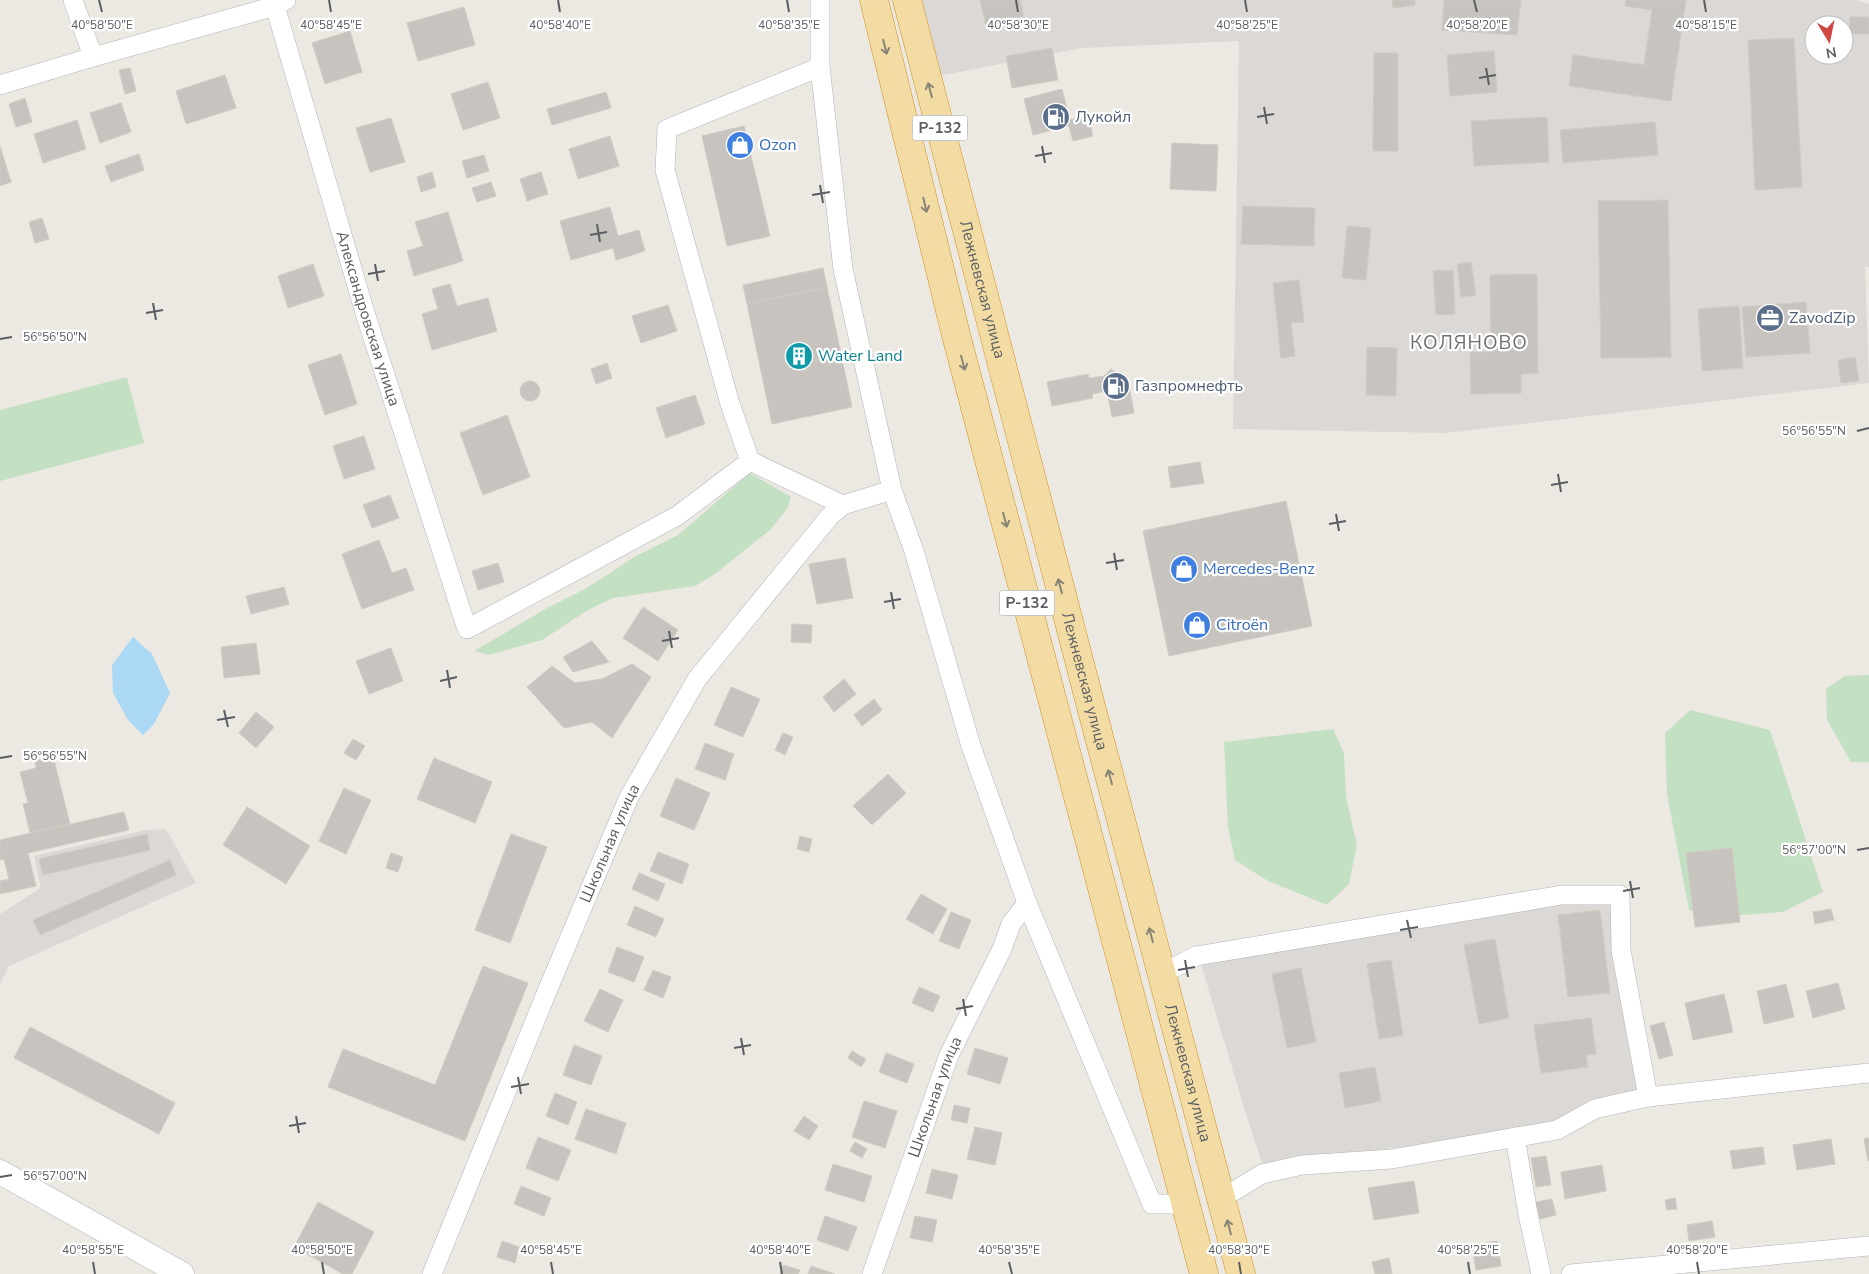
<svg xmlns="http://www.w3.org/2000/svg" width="1869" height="1274" font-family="'Nunito Sans',sans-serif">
	<rect width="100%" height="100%" fill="#ece9e3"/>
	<path fill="#dbd8d5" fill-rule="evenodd" d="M919 0H1857L1869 4V267H1865L1869 383 1445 433 1233 429 1239 41 1081 48 939 76ZM1814 25H1844V55H1814Z
		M166 829 196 883 9 966 0 984V914L41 888 34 856 146 830Z
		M1610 901 1638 1089 1590 1100 1551 1122 1469 1137 1263 1167 1243 1104 1200 961 1548 904Z"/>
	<path fill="#c4e0c2" d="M127 377 144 443 0 481V410Z
		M750 473 791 497 787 509 770 530 715 574 695 586 613 598 588 610 542 640 489 655 474 651 549 607 585 589 636 556 678 535Z
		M1869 675V762H1851L1827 720 1826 689 1845 676Z
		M1690 710 1770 730 1823 892 1783 912 1712 917 1689 910 1667 794 1665 733Z
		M1333 729 1344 753 1346 797 1357 845 1349 884 1327 905 1268 881 1235 860 1228 827 1224 742Z"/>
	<path fill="#abd8f4" d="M133 637 152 654 170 693 154 724 143 735 128 720 113 693 112 665Z"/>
	<path fill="#c7c4c0" stroke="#d0cbc2" d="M980 0H1020L1024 16 986 26Z
		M1392 0H1415V5L1393 8Z
		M1444 0H1521L1517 35 1442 30Z
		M1626 0H1686L1671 101 1569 86 1573 55 1644 65 1652 10 1625 6Z
		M464 7 475 45 418 61 407 23Z
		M1850 17H1869V34H1849Z
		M350 31 362 72 325 84 312 43Z
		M1794 38 1802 187 1755 190 1748 40Z
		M1052 48 1058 80 1012 88 1006 56Z
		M1494 51 1497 92 1450 96 1447 55Z
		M1374 53H1398V151H1373Z
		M130 68 136 91 125 94 119 70Z
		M225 75 236 108 186 124 176 91Z
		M488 82 500 118 463 130 451 94Z
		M1062 89 1070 120 1088 115 1093 136 1073 141 1069 126 1033 135 1024 99Z
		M606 92 611 108 552 125 547 109Z
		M25 98 32 122 16 127 9 104Z
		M121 103 131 132 100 143 90 113Z
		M1547 117 1549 162 1474 166 1471 121Z
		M391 118 405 162 370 172 356 128Z
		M77 120 86 149 43 163 34 134Z
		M1655 122 1658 155 1563 163 1560 130Z
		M744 126 770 236 727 246 702 136Z
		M610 136 619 166 578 179 569 149Z
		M1172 143 1218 145 1216 191 1170 189Z
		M0 146 11 182 0 186Z
		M139 154 144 170 111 182 105 166Z
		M484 155 489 171 467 178 462 161Z
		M432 172 436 187 421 192 417 177Z
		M541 172 548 194 527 201 520 179Z
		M491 182 496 196 477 202 472 188Z
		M1668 200 1671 357 1601 358 1598 201Z
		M1243 206 1315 208 1314 246 1241 244Z
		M610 207 618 236 639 230 645 251 616 260 613 248 571 260 560 221Z
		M448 212 463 261 414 276 407 251 423 246 415 222Z
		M42 218 49 239 35 243 29 222Z
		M1347 226 1371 228 1366 280 1342 278Z
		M1471 262 1476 295 1461 297 1457 264Z
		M313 264 324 296 288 308 278 276Z
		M823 268 827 287 747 304 743 285Z
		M1453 270 1455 314 1436 315 1433 271Z
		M1537 274 1538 373 1521 374V393L1471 394 1470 352H1491L1490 275Z
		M1299 280 1304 322 1291 323 1295 356 1281 358 1273 283Z
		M450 284 457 306 488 298 497 331 432 350 422 314 438 309 432 289Z
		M827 287 852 407 772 424 747 304Z
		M1806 302 1810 353 1746 357 1742 307Z
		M668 305 677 331 641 343 632 316Z
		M1739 306 1743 368 1702 371 1698 309Z
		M1367 347 1397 348 1396 396 1366 395Z
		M341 354 357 404 325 415 308 365Z
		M1855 357 1859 381 1841 383 1838 360Z
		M607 363 612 378 596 384 591 369Z
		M1111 369 1128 381 1134 413 1112 417 1104 376Z
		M1088 374 1089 378 1104 376 1107 391 1092 394 1093 398 1052 406 1047 382Z
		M520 391a10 10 0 1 1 20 0a10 10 0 1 1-20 0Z
		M695 395 705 424 666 438 656 408Z
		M507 415 530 477 483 495 460 433Z
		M364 436 375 469 344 479 333 446Z
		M1200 462 1204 483 1171 488 1168 467Z
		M390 495 399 518 372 528 363 505Z
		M1286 501 1312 626 1169 656 1143 531Z
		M379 540 392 573 406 568 414 590 362 609 342 554Z
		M845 558 853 598 817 604 809 564Z
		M498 563 504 582 478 590 472 571Z
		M284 587 289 604 251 614 246 596Z
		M643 607 678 630 658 661 623 638Z
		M792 624 812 625 811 643 791 642Z
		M592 641 609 662 573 672 563 657Z
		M256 643 260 674 224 678 221 647Z
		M391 648 403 681 369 694 356 661Z
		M632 664 651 677 612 738 592 722 564 728 527 687 552 666 575 683 602 679Z
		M844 679 856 694 834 712 823 697Z
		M731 687 760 699 743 737 714 725Z
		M874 699 882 710 862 726 854 715Z
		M256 712 274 727 256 748 239 733Z
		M783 733 793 737 785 755 775 750Z
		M353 739 365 746 356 760 344 753Z
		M705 743 734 754 725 780 695 769Z
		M53 756 70 824 30 833 23 804 28 803 20 772 36 768 35 761Z
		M434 758 492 782 475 823 417 799Z
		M888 774 906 793 872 825 853 806Z
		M676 778 710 793 694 830 660 816Z
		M344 788 371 800 346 854 319 841Z
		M247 807 310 846 286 884 223 845Z
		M124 812 129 830 28 853 36 886 0 894V881L9 879 4 859 0 860V840Z
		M147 834 150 850 43 875 39 859Z
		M511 834 547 847 510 943 475 930Z
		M800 836 812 839 809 852 797 849Z
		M1732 848 1740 922 1695 927 1686 853Z
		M658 852 689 864 682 884 650 871Z
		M391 853 403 857 398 872 386 868Z
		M170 860 176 875 40 935 33 920Z
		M639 873 665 884 658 901 632 889Z
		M921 894 947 909 933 934 906 919Z
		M635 906 664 919 656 937 627 925Z
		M1831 909 1834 920 1815 924 1813 912Z
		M1600 910 1610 993 1568 997 1558 915Z
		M951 912 971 920 959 949 939 941Z
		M1495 939 1509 1018 1479 1024 1464 945Z
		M617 947 644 957 634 982 608 972Z
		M1391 960 1403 1035 1379 1039 1367 964Z
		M483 966 528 983 465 1141 328 1087 343 1049 435 1085Z
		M1301 968 1316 1042 1287 1048 1272 974Z
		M653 970 671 977 663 998 644 990Z
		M1838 983 1845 1009 1813 1018 1806 991Z
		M1786 984 1794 1017 1764 1024 1757 991Z
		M919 987 940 996 933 1012 912 1003Z
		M600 989 623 1000 608 1032 584 1021Z
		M1724 994 1733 1032 1693 1040 1685 1003Z
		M1591 1018 1596 1054 1586 1055 1588 1067 1541 1073 1534 1025Z
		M1664 1022 1673 1055 1659 1059 1650 1026Z
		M30 1027 175 1103 159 1134 14 1058Z
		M574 1045 602 1056 591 1085 563 1075Z
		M975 1048 1008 1058 1000 1084 967 1074Z
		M852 1051 866 1059 861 1067 848 1058Z
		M886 1053 914 1064 907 1083 879 1072Z
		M1375 1067 1381 1101 1345 1108 1339 1073Z
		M555 1093 577 1102 568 1125 546 1116Z
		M864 1101 897 1111 885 1148 852 1137Z
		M954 1105 970 1108 967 1123 951 1120Z
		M586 1109 626 1123 616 1154 575 1139Z
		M804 1116 818 1126 809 1140 794 1131Z
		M975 1127 1002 1133 995 1165 967 1159Z
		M538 1137 571 1150 558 1181 526 1168Z
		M1869 1138V1161H1868L1864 1139Z
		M1831 1139 1835 1164 1797 1170 1793 1145Z
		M855 1142 867 1149 862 1158 850 1151Z
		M1763 1147 1765 1164 1733 1169 1730 1151Z
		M1546 1156 1551 1185 1536 1187 1531 1158Z
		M833 1164 872 1176 864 1202 825 1190Z
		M1602 1165 1606 1191 1565 1199 1561 1172Z
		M932 1169 958 1175 952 1199 926 1193Z
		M1414 1181 1419 1213 1374 1220 1368 1188Z
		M521 1186 551 1198 544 1216 514 1204Z
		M1675 1198 1677 1209 1667 1210 1665 1200Z
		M1552 1199 1556 1215 1540 1219 1536 1202Z
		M318 1202 374 1232 352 1274H343L294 1247Z
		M825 1216 857 1227 848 1251 817 1240Z
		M915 1216 937 1220 932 1242 910 1238Z
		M1712 1221 1715 1237 1689 1241 1687 1225Z
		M502 1241 519 1247 515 1263 497 1257Z
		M1497 1241 1501 1266 1476 1270 1472 1245Z
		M1389 1258 1392 1274H1375L1372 1262Z
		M783 1265 800 1270 798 1274H780Z
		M811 1266 835 1274H808Z"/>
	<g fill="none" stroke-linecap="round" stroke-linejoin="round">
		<g stroke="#b0b3b7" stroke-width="20">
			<g id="minor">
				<path d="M73 0 93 57"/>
				<path d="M820 0V67L843 269 892 490 914 551 971 746 1027 903 1152 1204H1186"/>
				<path id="s1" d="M275 6 365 313 467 629 677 516 750 461 843 505"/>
				<path d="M0 85 93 57 275 6 286 0"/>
				<path d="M750 461 730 404 665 170 667 129 820 67"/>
				<path d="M1162 974 1196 956 1562 895H1620L1621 950 1648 1097"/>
				<path d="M1515 1137 1528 1214 1541 1274"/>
				<path d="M1221 1199 1262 1174 1302 1165 1392 1159 1557 1130 1595 1109 1648 1097 1869 1073"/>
				<path id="s2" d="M432 1274 548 989 629 797 697 679 830 516 843 505 892 490"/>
				<path id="s3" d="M872 1274 949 1055 1002 949 1011 924 1027 903"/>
				<path d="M1571 1274 1869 1246"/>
			</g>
		</g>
		<g stroke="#b0b3b7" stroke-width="25">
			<path id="tertiary" d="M0 1172 182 1274"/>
		</g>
		<g stroke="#d28f1d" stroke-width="29">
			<g id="trunk">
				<path d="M874 0 956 335 1204 1274"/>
				<path id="s4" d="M907 0 1093 714 1241 1274"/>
			</g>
		</g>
		<use href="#minor" stroke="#fff" stroke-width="19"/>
		<use href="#tertiary" stroke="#fff" stroke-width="24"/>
		<use href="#trunk" stroke="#f2dca4" stroke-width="28"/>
	</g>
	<defs><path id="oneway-shaft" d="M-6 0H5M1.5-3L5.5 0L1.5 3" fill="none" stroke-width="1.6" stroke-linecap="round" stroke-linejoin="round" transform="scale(1.25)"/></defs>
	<g stroke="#888476">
		<use href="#oneway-shaft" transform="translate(885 47) rotate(76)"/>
		<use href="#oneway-shaft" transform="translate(930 90) rotate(-105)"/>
		<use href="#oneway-shaft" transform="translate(925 205) rotate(77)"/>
		<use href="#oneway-shaft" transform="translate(963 363) rotate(75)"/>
		<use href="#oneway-shaft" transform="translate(1005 520) rotate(75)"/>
		<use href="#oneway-shaft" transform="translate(1060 586) rotate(-105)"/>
		<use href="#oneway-shaft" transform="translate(1110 777) rotate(-105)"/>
		<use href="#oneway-shaft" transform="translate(1151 935) rotate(-105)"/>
		<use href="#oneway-shaft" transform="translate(1229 1227) rotate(-105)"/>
	</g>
	<path fill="none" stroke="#5b5e62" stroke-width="2" d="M99 0 102 12M329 0 331 12M558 0 560 12M787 0 789 12M1016 0 1018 12M1245 0 1247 12M1474 0 1477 12M1704 0 1706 12M1486 68 1489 85M1479 78 1496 75M1264 107 1267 124M1257 117 1274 114M1042 146 1045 163M1035 156 1052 153M820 185 823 203M812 195 830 192M597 224 600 242M590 235 607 232M375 264 378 281M368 274 385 271M153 303 156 320M146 313 163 310M0 339 12 337M1857 431 1869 428M1558 474 1561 492M1551 485 1568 482M1336 514 1339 531M1329 524 1346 521M1114 553 1117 570M1106 563 1124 560M891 592 894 609M884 602 901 599M669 631 672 648M662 641 679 638M447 670 450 688M440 681 457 677M224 710 228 727M217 720 235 717M0 758 12 756M1857 850 1869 848M1630 881 1633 898M1623 891 1640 888M1407 920 1411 938M1400 930 1418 927M1185 960 1188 977M1178 970 1195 967M963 999 966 1016M956 1009 973 1006M741 1038 744 1055M734 1048 751 1045M518 1077 521 1094M511 1087 529 1084M296 1116 299 1133M289 1126 306 1123M0 1177 12 1175M93 1262 95 1274M322 1262 324 1274M551 1262 553 1274M780 1262 782 1274M1009 1262 1012 1274M1239 1262 1241 1274M1468 1262 1470 1274M1697 1262 1699 1274"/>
	<defs>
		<g id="fuel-disc" transform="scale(1.4375)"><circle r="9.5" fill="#5c6f8a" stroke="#fff"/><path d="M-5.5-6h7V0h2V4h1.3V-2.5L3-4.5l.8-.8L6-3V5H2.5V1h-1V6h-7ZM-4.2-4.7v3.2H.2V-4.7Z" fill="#fff"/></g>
		<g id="shop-disc" transform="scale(1.4375)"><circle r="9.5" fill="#3f7fe0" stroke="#fff"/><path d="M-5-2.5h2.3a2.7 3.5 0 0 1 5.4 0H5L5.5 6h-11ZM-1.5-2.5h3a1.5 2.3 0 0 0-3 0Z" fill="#fff"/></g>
		<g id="office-disc" transform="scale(1.4375)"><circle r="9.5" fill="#5c6f8a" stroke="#fff"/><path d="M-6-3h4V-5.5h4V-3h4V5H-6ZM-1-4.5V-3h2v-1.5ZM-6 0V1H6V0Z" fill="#fff"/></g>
		<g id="building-disc" transform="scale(1.4375)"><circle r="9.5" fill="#0f9aa8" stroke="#fff"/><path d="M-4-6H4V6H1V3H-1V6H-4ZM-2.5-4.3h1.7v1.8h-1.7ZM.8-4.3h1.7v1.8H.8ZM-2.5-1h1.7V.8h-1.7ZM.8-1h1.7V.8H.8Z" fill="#fff"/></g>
	</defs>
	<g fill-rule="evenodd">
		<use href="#fuel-disc" x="1056" y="117"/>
		<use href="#shop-disc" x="740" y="145"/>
		<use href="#office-disc" x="1770" y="318"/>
		<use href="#building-disc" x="799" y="356"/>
		<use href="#fuel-disc" x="1116" y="386"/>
		<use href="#shop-disc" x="1184" y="569"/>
		<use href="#shop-disc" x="1197" y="625"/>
	</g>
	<g text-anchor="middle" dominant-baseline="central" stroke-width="4.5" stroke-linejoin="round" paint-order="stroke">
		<g fill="#fff" stroke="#8c8e91" stroke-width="1">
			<rect x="912.5" y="115.5" width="55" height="25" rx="4"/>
			<rect x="999.5" y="590.5" width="55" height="25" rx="4"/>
		</g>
		<g font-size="15" font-weight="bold" fill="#5b5e62">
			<text x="940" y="128">Р-132</text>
			<text x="1027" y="603">Р-132</text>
		</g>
		<g font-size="16" fill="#4e5e75" stroke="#fff" text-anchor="start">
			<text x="1075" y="117">Лукойл</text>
			<text x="1789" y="318">ZavodZip</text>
			<text x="1135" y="386">Газпромнефть</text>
		</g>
		<g font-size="16" fill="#366cbe" stroke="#fff" text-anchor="start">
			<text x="759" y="145">Ozon</text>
			<text x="1203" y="569">Mercedes-Benz</text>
			<text x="1216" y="625">Citroën</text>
		</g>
		<g font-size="16" fill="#5b5e62" stroke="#fff">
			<text stroke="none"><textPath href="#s4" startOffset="299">Лежневская улица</textPath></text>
			<text stroke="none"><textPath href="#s1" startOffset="326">Александровская улица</textPath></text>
			<text stroke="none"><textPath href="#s4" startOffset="704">Лежневская улица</textPath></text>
			<text stroke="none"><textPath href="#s2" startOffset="466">Школьная улица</textPath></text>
			<text stroke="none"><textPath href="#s4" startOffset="1109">Лежневская улица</textPath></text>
			<text stroke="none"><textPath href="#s3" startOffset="188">Школьная улица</textPath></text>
		</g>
		<g font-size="16" fill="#0d838f" stroke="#fff" text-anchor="start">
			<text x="818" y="356">Water Land</text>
		</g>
		<g font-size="19" letter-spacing="1" fill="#6c7074" stroke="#fff">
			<text x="1469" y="343">КОЛЯНОВО</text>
		</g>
	</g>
	<g font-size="12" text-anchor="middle" fill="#5b5e62" stroke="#fff" stroke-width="4.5" stroke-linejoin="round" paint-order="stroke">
		<text x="1706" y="29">40°58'15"E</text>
		<text x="102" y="29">40°58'50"E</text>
		<text x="331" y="29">40°58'45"E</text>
		<text x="560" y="29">40°58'40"E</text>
		<text x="789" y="29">40°58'35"E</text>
		<text x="1018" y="29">40°58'30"E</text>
		<text x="1247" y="29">40°58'25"E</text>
		<text x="1477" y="29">40°58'20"E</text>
		<text x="55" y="341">56°56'50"N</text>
		<text x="1814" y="435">56°56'55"N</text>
		<text x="55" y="760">56°56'55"N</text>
		<text x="1814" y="854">56°57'00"N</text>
		<text x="55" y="1180">56°57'00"N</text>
		<text x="93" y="1254">40°58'55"E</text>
		<text x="322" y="1254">40°58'50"E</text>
		<text x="551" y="1254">40°58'45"E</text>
		<text x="780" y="1254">40°58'40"E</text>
		<text x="1009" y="1254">40°58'35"E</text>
		<text x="1239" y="1254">40°58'30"E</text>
		<text x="1468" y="1254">40°58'25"E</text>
		<text x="1697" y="1254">40°58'20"E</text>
	</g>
	<g transform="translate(1829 40) rotate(170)"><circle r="24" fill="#ffffff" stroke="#bdbfc0"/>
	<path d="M0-4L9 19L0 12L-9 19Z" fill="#d24643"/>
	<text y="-8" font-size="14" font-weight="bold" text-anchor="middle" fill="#5b5e62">N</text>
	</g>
</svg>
